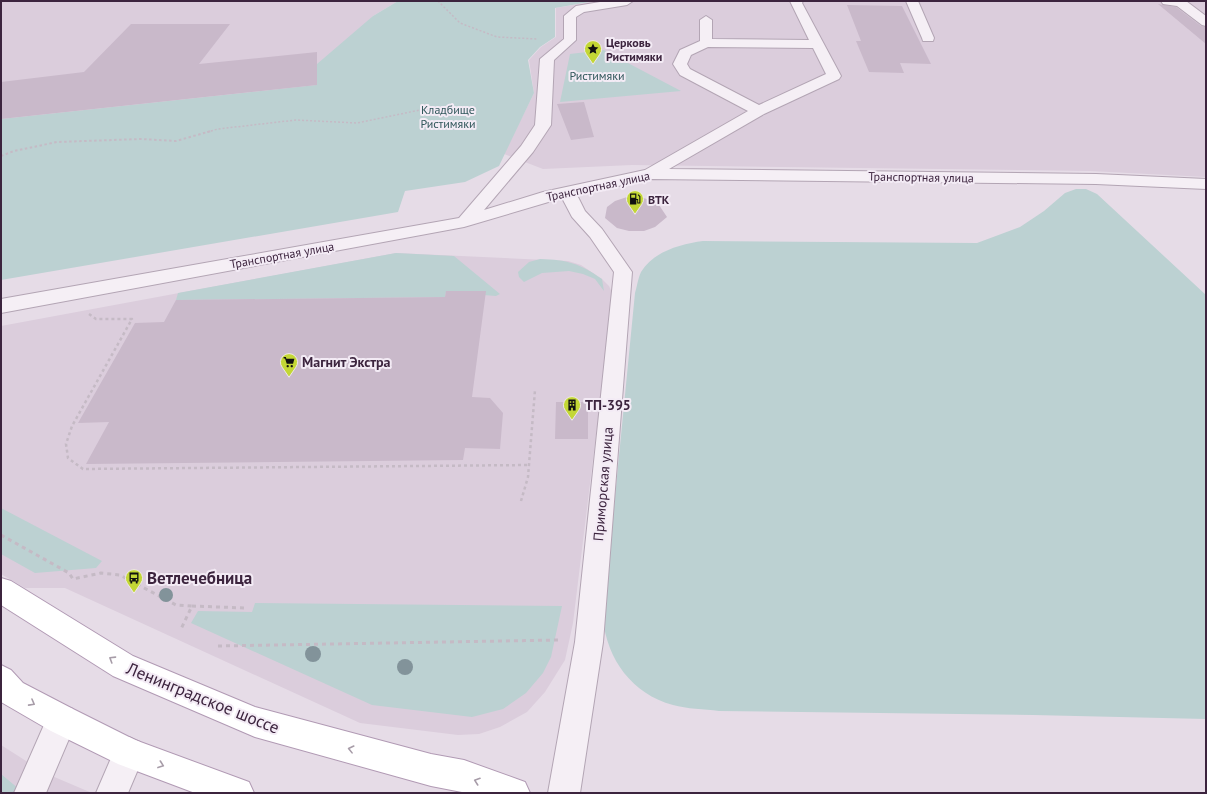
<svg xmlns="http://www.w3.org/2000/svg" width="1207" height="794" font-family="'PT Sans',sans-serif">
	<rect width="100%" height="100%" fill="#e6dce7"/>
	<path fill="#dbcddc" d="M1 1H398L373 16 317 85 1 119Z
		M596 1H1206V177L1090 171 632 165 543 169 504 154 534 93 529 60 541 47 556 37V8Z
		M396 253 568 261 581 265 602 279 609 286 613 295 573 623 565 660 545 692 527 712 500 727 479 734 458 735 360 723 65 588H25L1 574V326Z
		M1 745 45 773 92 793H1Z"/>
	<path fill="#bcd1d2" d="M398 1H595L555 8V37L540 47 528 60 534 93 499 166 465 182 405 191 398 212 1 280V119L316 85 317 64 373 16Z
		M604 50 607 52 681 91 560 102 570 54Z
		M1076 189H1086L1097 194 1206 295V719L1033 715 719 711C704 709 687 709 673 705 632 694 607 659 603 619L635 293C637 287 638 278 641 272 654 251 681 244 703 241L977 243 1020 227 1044 211 1065 193Z
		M396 253 454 256 500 294 496 296 446 292 445 297 176 300 178 293Z
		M540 259C568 260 579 263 602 279L604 291 595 279 583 274 569 271 542 273 524 282 519 277 518 272 529 262Z
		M1 508 102 561 96 568 35 573 1 554Z
		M255 603 562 606 551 657 543 673 526 693 503 709 472 717 372 705 191 623 198 611 252 612Z
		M1 774 19 789 17 793H1Z"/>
	<path fill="#c9b9ca" d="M1158 4 1176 7 1201 26 1206 27V44Z
		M847 5 902 6 931 64 900 63 904 73 869 72 856 41H861Z
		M131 24H230L199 64 317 52V85L1 119V82L84 72Z
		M584 102 594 137 571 140 557 104Z
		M627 197H639L651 200 659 205 667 217 655 227 644 231H629L617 228 605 218 607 207 615 201Z
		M446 291H486L472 397 490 398 503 413 500 449 465 448 463 460 86 464 109 422 78 423 135 323 164 322 176 300 445 297Z
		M556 402H588V439H555Z"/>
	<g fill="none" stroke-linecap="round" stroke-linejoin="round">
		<g stroke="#b3a5b4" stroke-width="2">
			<path id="minor" d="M606 1H633L627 5 584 12 576 17V40L554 60 551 125 533 152 484 210 543 192 645 170 748 111 680 75 673 64 680 50 700 41V20L706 16 712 20V39L809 40 790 1H803L802 3 841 76 839 79 764 114 669 169 1096 174 1206 179V189L1096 184 650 179 577 195 585 211 602 229 632 272 603 642 580 793H548L575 642 614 272 590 237 572 217 562 198 464 227 1 313V299L459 218 521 146 535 125 540 59 564 39V16L576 6ZM708 47 813 48 826 74 759 105 690 69 687 64 691 55Z
				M906 1H918L934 38 933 41H923L922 38Z
				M1161 1H1186L1206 16V26L1202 25 1177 6 1163 4Z
				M62 705 73 709 77 720 46 793H14L51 709Z
				M129 737 140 742 145 753 128 793H96L118 742Z"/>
		</g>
		<g stroke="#b19ab4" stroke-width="2">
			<path id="major" d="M1 578 11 581 133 656 255 707 431 754 464 760 525 782 530 793H467L431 786 255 737 113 676 1 605Z
				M1 665 11 670 23 683 73 709 135 740 249 782 254 793H195L118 764 51 731 1 702Z"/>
		</g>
		<path stroke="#c5bac5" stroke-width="1.5" stroke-dasharray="2 2" stroke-linecap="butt" d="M438 1 460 23 497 37 537 39
			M207 132 218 129 296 120 357 123 420 110 425 111"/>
		<path stroke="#c5bac5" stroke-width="2" stroke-dasharray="2.5 2.5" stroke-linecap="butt" d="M1 156 14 151 57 142 141 139 176 141 211 131"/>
		<path stroke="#c5bac5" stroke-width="2.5" stroke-dasharray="3 3" stroke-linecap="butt" d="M89 314 96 319H132L72 426 66 444 68 458 83 469 529 465
			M521 501 528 477 535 390"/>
		<path stroke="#c5bac5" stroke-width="3" stroke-dasharray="4 4" stroke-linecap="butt" d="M1 535 69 573 73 579 101 573 120 575 176 605 192 606 181 629
			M192 606 246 608
			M218 646 558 640"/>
		<use href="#minor" fill="#f5eff5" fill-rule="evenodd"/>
		<use href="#major" fill="#fff" fill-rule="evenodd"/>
	</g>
	<g fill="#82939a">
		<circle cx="166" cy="595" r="7"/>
		<circle cx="313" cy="654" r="8"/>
		<circle cx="405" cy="667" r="8"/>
	</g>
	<defs><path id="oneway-chevron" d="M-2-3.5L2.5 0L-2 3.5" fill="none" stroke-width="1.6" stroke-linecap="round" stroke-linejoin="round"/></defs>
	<g stroke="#a79ca8">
		<use href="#oneway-chevron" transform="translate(112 659) rotate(-148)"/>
		<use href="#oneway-chevron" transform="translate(32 703) rotate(29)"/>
		<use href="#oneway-chevron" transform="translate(351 749) rotate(-166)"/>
		<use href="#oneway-chevron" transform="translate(161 765) rotate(20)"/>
		<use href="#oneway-chevron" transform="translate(477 781) rotate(-161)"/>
	</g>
	<defs>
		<g id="sight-pin" transform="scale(0.9)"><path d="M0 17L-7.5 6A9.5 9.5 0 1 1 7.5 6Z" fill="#c3d735" stroke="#f3ebf5"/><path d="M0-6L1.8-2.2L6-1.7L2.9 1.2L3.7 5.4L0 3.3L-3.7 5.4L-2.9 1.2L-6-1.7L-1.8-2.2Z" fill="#111"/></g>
		<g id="fuel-pin" transform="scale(0.9)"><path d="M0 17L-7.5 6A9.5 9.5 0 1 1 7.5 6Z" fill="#c3d735" stroke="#f3ebf5"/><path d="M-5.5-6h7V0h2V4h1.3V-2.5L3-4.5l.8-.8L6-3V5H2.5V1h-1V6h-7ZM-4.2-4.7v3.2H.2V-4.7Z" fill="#111"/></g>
		<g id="supermarket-pin" transform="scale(0.9)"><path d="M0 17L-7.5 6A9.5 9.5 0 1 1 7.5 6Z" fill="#c3d735" stroke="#f3ebf5"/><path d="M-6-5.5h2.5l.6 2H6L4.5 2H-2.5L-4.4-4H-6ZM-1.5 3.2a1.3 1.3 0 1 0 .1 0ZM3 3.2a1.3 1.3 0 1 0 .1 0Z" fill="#111"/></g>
		<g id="building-pin" transform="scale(0.9)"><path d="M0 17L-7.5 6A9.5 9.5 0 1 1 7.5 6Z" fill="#c3d735" stroke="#f3ebf5"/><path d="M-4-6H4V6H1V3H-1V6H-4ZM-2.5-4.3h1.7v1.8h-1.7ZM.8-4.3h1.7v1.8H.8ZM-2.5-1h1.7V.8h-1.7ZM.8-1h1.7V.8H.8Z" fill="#111"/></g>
		<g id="bus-pin" transform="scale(0.9)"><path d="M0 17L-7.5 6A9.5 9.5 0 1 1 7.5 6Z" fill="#c3d735" stroke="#f3ebf5"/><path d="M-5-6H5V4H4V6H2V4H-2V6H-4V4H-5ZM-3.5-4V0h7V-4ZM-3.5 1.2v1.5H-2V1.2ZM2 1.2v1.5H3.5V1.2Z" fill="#111"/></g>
	</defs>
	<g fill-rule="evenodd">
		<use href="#sight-pin" x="593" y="49"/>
		<use href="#fuel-pin" x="635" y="199"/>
		<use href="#supermarket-pin" x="289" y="362"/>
		<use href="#building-pin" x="572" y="405"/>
		<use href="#bus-pin" x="134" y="578"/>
	</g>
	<g text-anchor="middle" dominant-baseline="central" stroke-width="4" stroke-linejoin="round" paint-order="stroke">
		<g font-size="12" font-weight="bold" fill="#3c243e" stroke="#f3ebf5" text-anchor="start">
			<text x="606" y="42">Церковь<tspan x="606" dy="14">Ристимяки</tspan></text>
			<text x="648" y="199">ВТК</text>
		</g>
		<g font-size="12" fill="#31575b" stroke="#f3ebf5">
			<text x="597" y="75">Ристимяки</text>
			<text x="448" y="109">Кладбище<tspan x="448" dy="14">Ристимяки</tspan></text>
		</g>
		<g font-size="12" fill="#3c243e" stroke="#f3ebf5">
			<text transform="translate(921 177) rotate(1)">Транспортная улица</text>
			<text transform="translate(598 186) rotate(-12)">Транспортная улица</text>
			<text transform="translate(282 255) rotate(-10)">Транспортная улица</text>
		</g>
		<g font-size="14" font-weight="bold" fill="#3c243e" stroke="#f3ebf5" text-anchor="start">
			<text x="302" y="362">Магнит Экстра</text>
			<text x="585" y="405">ТП-395</text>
		</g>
		<g font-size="14" fill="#3c243e" stroke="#f3ebf5">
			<text transform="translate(603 484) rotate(-85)">Приморская улица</text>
		</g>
		<g font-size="17" font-weight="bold" fill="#3c243e" stroke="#f3ebf5" text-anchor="start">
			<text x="147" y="578">Ветлечебница</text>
		</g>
		<g font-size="17" fill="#3c243e" stroke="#f3ebf5">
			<text transform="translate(203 698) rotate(22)">Ленинградское шоссе</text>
		</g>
	</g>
	<rect width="1207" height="794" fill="none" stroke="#3c243e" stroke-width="4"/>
</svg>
